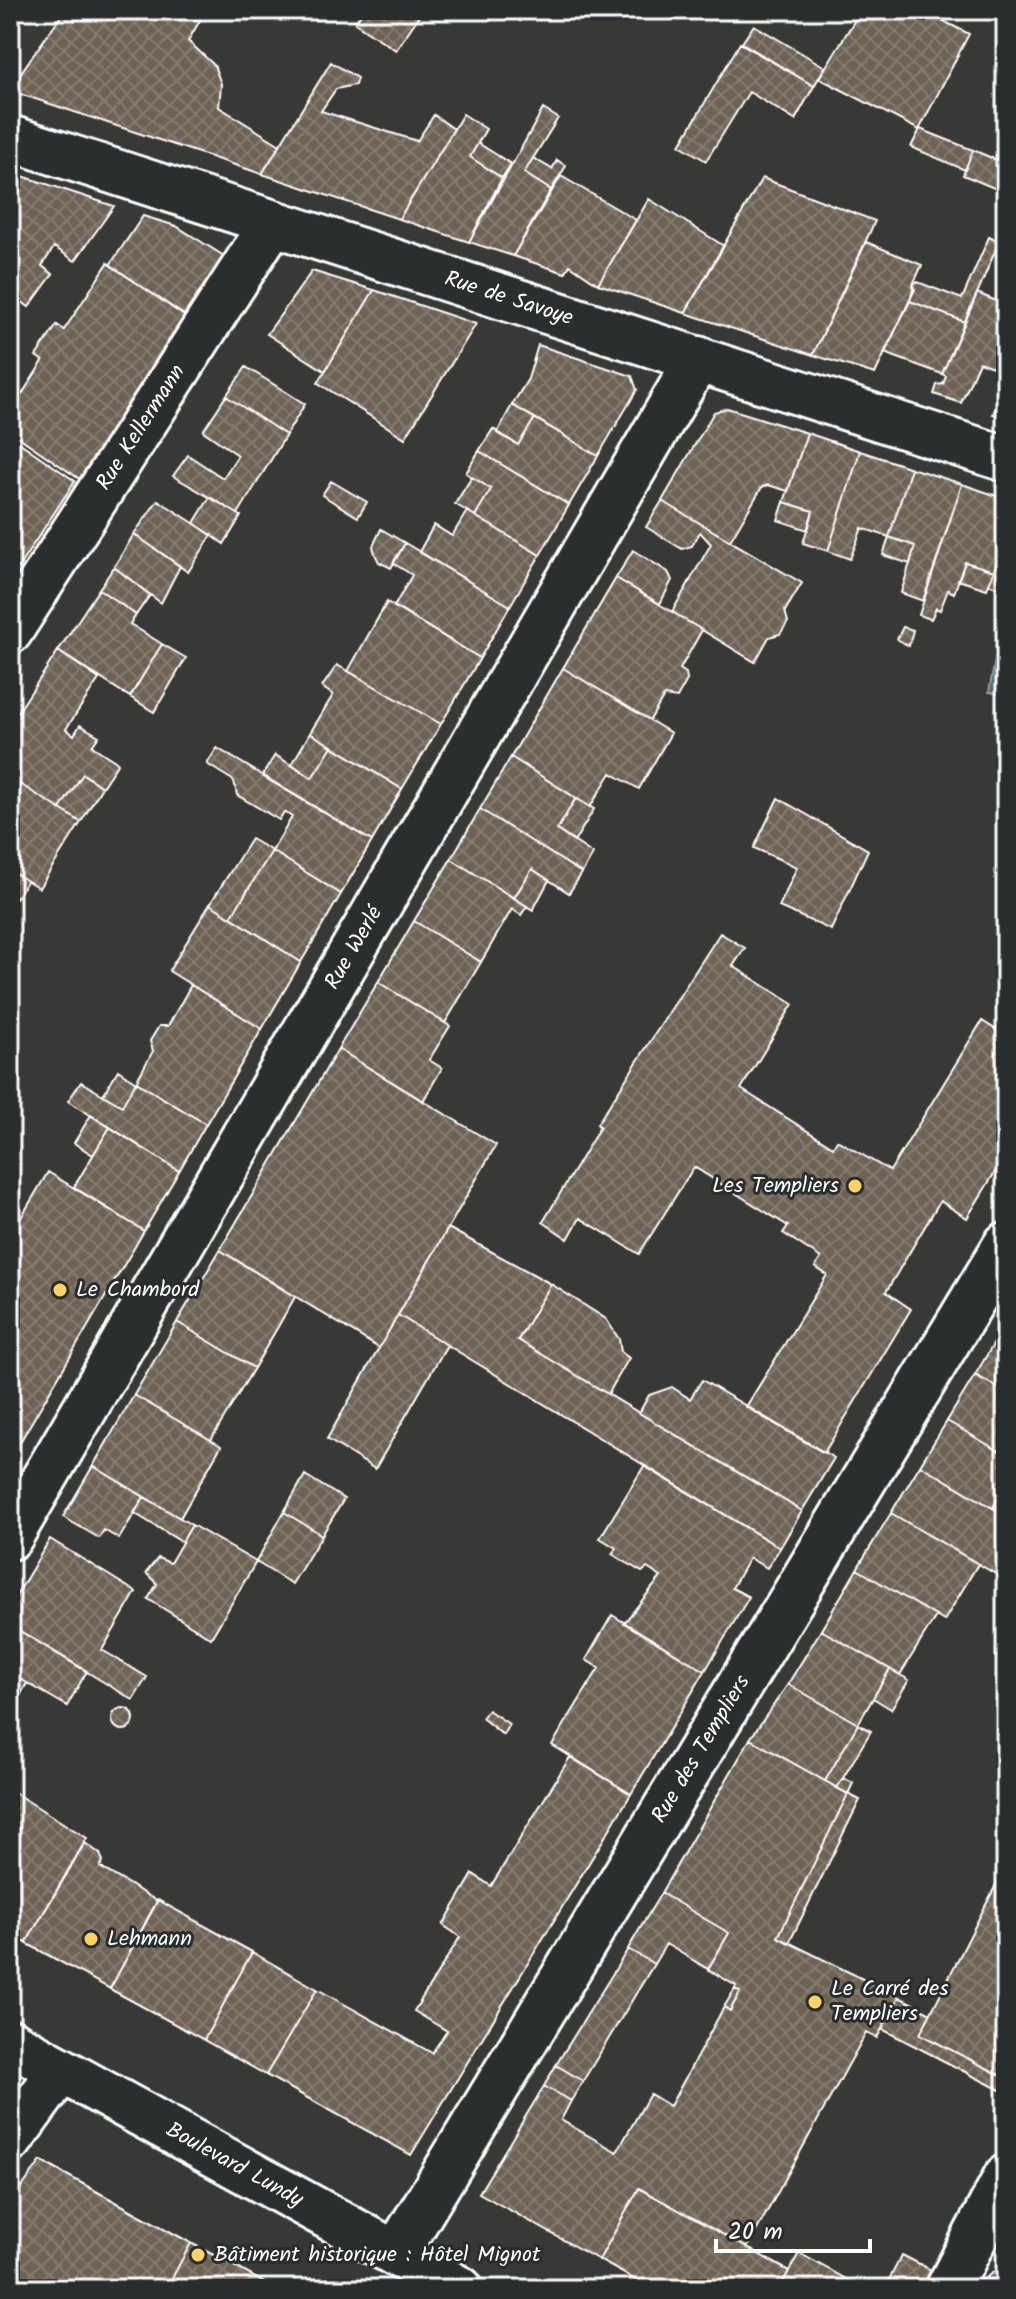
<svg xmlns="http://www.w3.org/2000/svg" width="1016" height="2299" font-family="Kalam,sans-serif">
	<defs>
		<pattern id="building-cross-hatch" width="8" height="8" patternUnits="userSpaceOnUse" patternTransform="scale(2)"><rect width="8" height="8" fill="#6e6255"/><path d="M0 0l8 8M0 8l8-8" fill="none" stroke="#847a6e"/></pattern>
	</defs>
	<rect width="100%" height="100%" fill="#383836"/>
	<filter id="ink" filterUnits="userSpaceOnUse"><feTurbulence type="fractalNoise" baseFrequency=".0125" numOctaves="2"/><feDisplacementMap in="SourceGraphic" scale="16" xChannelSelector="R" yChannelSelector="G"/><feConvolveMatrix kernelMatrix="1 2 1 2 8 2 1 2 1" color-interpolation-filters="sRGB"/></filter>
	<g filter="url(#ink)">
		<path fill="#4d6b70" stroke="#94a6a9" stroke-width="2" d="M996 655 1006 657V695L989 692Z"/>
		<path fill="url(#building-cross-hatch)" stroke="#fff" stroke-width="2" d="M65 10H206L188 41 214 65 221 84 219 107 280 145 262 174 20 94 15 81Z
			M363 10H423L396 50 355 23Z
			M501 10H527L520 21Z
			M861 10H922L969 34 919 130 819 78Z
			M754 25 825 67 814 86 742 43Z
			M740 43 814 86 795 120 749 92 706 161 680 145Z
			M331 62 357 78 355 85 336 89 321 111 417 141 434 115 454 129 399 219 262 174Z
			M543 109 558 118 524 173 551 190 513 256 469 242Z
			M463 114 486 129 470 157 502 178 469 242 399 219Z
			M920 129 973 150 965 170 911 147Z
			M478 143 511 164 502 178 470 157Z
			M973 150 1006 164V193L963 175Z
			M533 158 552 169 557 160 566 166 551 190 524 173Z
			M10 172 114 206 75 261 54 247 42 266 53 274 29 307 10 293Z
			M561 176 636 220 598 284 570 265 565 273 513 256Z
			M762 178 875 221 813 355 685 313Z
			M649 199 724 246 685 313 598 284Z
			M143 216 176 226 224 256 184 315 110 265Z
			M989 237 999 242 965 322 910 301 915 281 962 299Z
			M866 242 922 265 912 287 915 289 875 374 813 355Z
			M108 263 187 318 81 480 10 431V413L43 361 36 356 57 325 64 330Z
			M312 271 374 290 325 371 267 334Z
			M374 290 476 324 405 438 318 383Z
			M977 293 1006 305V372L979 362 961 403 934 394 937 385 943 384 946 376 942 374Z
			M910 301 965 322 942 374 884 353Z
			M538 345 632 376 637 390 598 456 512 405 528 379Z
			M246 367 305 404 286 435 226 396Z
			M1006 384V417L993 414Z
			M226 396 286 435 238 514 173 476 188 455 223 478 238 455 203 431Z
			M512 405 535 418 518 445 497 433Z
			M727 408 807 433 788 491 768 485 762 487 730 541 662 501 714 412Z
			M535 418 598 456 569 505 479 451 493 429 518 445Z
			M807 433 860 451 828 551 803 543 813 511 784 502Z
			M10 436 75 481 10 580Z
			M479 451 569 505 540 555 475 516 491 489 466 473Z
			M860 451 911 468 889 537 862 528 850 559 828 551Z
			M911 468 962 484 923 601 901 593 915 546 889 537Z
			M472 477 491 489 475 516 455 504Z
			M331 481 367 502 358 517 322 495Z
			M962 484 1006 499V537L994 571 965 562 954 593 948 590 940 610 936 608 931 619 919 615Z
			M210 497 241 516 224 544 194 523Z
			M158 500 212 535 188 572 134 534Z
			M662 501 802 583 785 611 788 622 780 634 769 637 755 662 672 612 711 544 700 532 692 546 682 549 646 527Z
			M784 502 813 511 808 530 778 520Z
			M467 511 540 555 510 606 419 552 434 525 452 536Z
			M381 529 405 543 391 568 379 562 375 554 373 546Z
			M134 534 180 566 161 603 114 567Z
			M889 537 915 546 910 564 883 555Z
			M1006 537V591L989 584Z
			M405 543 510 606 480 658 394 607 412 575 393 563Z
			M633 550 668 572 672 580 660 604 616 578Z
			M965 562 994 571 987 589 958 580Z
			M114 567 150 595 136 615 99 589Z
			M616 578 702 630 680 669 686 673 687 680 677 698 664 696 650 720 563 668Z
			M99 589 136 615 130 624 162 644 130 697 58 651Z
			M387 602 480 658 441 724 348 671Z
			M903 627 913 630 909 646 897 639Z
			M162 644 186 658 154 712 130 697Z
			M58 651 99 679 66 729 74 735 80 725 99 736 92 746 118 763 102 787 83 774 60 809 10 778V724Z
			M337 665 441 724 402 789 310 733 333 695 322 687Z
			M563 668 671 733 639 789 611 773 590 807 511 757Z
			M310 733 332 746 312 778 292 764Z
			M332 746 402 789 372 841 262 776 275 755 312 778Z
			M217 748 372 841 341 894 272 851 292 817 284 812 279 820 237 795 234 781 207 764Z
			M511 757 576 798 557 830 593 854 582 873 480 809Z
			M83 774 102 787 81 822 60 809Z
			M10 778 81 822 39 888 10 870Z
			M576 798 594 809 574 842 557 830Z
			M778 798 868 850 831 930 779 907 797 867 754 848Z
			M480 809 582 873 569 893 532 869 514 898 451 859Z
			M251 839 272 851 231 917 210 904Z
			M272 851 341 894 301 962 231 917Z
			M451 859 527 906 521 915 512 909 481 962 414 921Z
			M532 869 549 880 533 910 514 898Z
			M10 870 27 881 10 908Z
			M210 904 301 962 262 1029 169 971Z
			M414 921 481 962 445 1023 378 982Z
			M720 933 745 948 733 966 793 1004 741 1089 833 1147 837 1140 890 1171 982 1021 1006 1036V1154L967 1218 940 1201 886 1292 911 1309 824 1453 746 1407 827 1275 815 1267 821 1258 783 1233 788 1226 694 1167 639 1254 580 1218 568 1239 543 1222 600 1127 597 1124 601 1118Z
			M378 982 450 1026 429 1060 442 1068 423 1101 338 1049Z
			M191 985 262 1029 206 1124 136 1082 153 1051 150 1041 159 1026H168Z
			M1006 1012V1036L996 1030Z
			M338 1049 496 1145 379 1348 220 1250Z
			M118 1070 136 1082 122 1106 103 1095Z
			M81 1082 122 1106 136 1082 206 1124 179 1171 68 1101Z
			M91 1115 110 1127 93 1155 74 1143Z
			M110 1127 179 1171 144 1231 74 1187Z
			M48 1172 144 1231 10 1459V1236Z
			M448 1228 551 1284 518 1340 802 1511 780 1548 398 1315Z
			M220 1250 295 1297 254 1368 177 1322Z
			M551 1284 606 1319 619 1339 621 1352 629 1358 608 1394 518 1340Z
			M398 1315 447 1345 375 1469 327 1439Z
			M177 1322 254 1368 211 1440 134 1395Z
			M1006 1323V1392L975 1375Z
			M975 1375 1006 1392V1455L947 1421Z
			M702 1380 834 1458 802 1511 639 1413 649 1395 672 1387 690 1399Z
			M134 1395 221 1446 180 1518 93 1466Z
			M947 1421 1006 1455V1483L993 1508 920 1465Z
			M920 1465 1006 1516V1580L891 1513Z
			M93 1466 144 1497 119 1539 104 1530 99 1538 63 1517Z
			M644 1466 780 1548 767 1568 749 1558 732 1588 749 1597 705 1671 624 1623 661 1577 647 1568 642 1572 612 1554 616 1548 600 1538Z
			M305 1475 344 1499 322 1535 284 1512Z
			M1006 1483V1516L993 1508Z
			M144 1497 192 1525 182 1542 134 1513Z
			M284 1512 322 1535 292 1584 256 1562Z
			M891 1513 978 1564 944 1621 857 1569Z
			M192 1525 256 1562 211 1638 148 1599 157 1584 146 1573 158 1558 170 1563Z
			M50 1539 136 1592 102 1650 147 1677 133 1700 10 1625V1606Z
			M857 1569 936 1616 900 1675 821 1630Z
			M612 1615 705 1671 631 1794 552 1745 599 1668 586 1660Z
			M10 1625 87 1671 67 1706 10 1673Z
			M821 1630 890 1669 858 1724 788 1684Z
			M890 1669 909 1680 891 1709 873 1698Z
			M10 1673 27 1683 10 1714Z
			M788 1684 858 1724 825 1781 750 1739Z
			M112 1719a11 11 0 1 1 22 0a11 11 0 1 1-22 0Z
			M488 1710 509 1724 503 1735 482 1718Z
			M858 1724 871 1731 837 1788 825 1781Z
			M750 1739 848 1794 778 1937 899 1997 877 2038 866 2033 747 2248 639 2188 599 2260 479 2193 544 2086 571 2101 561 2120 617 2152 650 2094 670 2106 724 2007 730 2011 740 1992 735 1989 736 1986 708 1969 729 1933 661 1893Z
			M570 1757 631 1794 411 2155 266 2075 317 1989 432 2053 447 2031 414 2011 460 1937 443 1925 473 1874 491 1886Z
			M843 1778 853 1783 848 1794 837 1788Z
			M10 1790 87 1838 26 1943 10 1934Z
			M848 1794 860 1800 789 1943 778 1937Z
			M85 1843 100 1854 103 1861 100 1867 157 1901 110 1989 26 1943Z
			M1000 1877 1006 1879V2078L920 2034Z
			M661 1893 729 1933 708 1969 666 1944 654 1964 628 1949Z
			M158 1900 252 1952 204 2040 110 1989Z
			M628 1949 654 1964 583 2081 556 2065Z
			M252 1952 317 1989 266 2075 204 2040Z
			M735 1989 740 1992 730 2011 724 2007Z
			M899 1997 931 2013 920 2034 1006 2078V2093L882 2029Z
			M556 2065 583 2081 571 2101 544 2086Z
			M41 2161 191 2243 166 2289H10V2203Z
			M639 2188 789 2271 779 2289H652L599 2260Z
			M191 2243 234 2266 275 2289H166Z
			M799 2253 864 2289H779Z
			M902 2255 937 2273 929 2289H884Z
			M996 2270 1006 2275V2289H971Z"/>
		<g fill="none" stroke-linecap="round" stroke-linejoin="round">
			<g stroke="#fff" stroke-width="50">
				<g id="street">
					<path id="s1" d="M10 138 1006 459"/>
					<path id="s2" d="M10 631 272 224"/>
					<path id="s3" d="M10 1537 698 359"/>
					<path d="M10 2140 61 2070"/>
					<path id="s4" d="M396 2254 1006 1245"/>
					<path d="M948 2289 1006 2177"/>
				</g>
			</g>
			<g stroke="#fff" stroke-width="50">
				<g id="secondary">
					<path id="s5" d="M10 2042 460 2289"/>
				</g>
			</g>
			<use href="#street" stroke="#2a2d2e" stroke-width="44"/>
			<use href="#secondary" stroke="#2a2d2e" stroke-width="44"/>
		</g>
	</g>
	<g fill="#ffd166" stroke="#2a2d2e" stroke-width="3">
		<circle cx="855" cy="1186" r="8"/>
		<circle cx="60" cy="1290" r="8"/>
		<circle cx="91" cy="1939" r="8"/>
		<circle cx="815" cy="2002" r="8"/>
		<circle cx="198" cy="2255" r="8"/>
	</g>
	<g text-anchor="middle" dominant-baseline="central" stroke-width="6" stroke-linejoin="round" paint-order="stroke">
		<g font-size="22" fill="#fff" stroke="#2a2d2e">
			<text stroke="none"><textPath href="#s1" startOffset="524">Rue de Savoye</textPath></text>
			<text stroke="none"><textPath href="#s2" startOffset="242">Rue Kellermann</textPath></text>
			<text stroke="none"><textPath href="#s3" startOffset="682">Rue Werlé</textPath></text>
			<text stroke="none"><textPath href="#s4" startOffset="590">Rue des Templiers</textPath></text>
			<text stroke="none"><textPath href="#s5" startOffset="256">Boulevard Lundy</textPath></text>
		</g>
		<g font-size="22" fill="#fff" stroke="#2a2d2e" text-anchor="start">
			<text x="839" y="1186" text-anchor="end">Les Templiers</text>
			<text x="76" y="1290">Le Chambord</text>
			<text x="107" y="1939">Lehmann</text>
			<text x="831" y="1989">Le Carré des<tspan x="831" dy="25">Templiers</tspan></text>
			<text x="214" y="2255">Bâtiment historique : Hôtel Mignot</text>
		</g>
	</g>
	<rect width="1016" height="2299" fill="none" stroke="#2a2d2e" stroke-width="40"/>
	<rect x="20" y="20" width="976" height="2259" fill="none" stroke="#fff" stroke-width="3" filter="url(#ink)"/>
	<path d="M716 2239v12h154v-12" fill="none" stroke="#ffffff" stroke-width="4"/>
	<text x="728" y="2239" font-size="24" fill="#ffffff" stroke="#2a2d2e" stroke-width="6" paint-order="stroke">20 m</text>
</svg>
